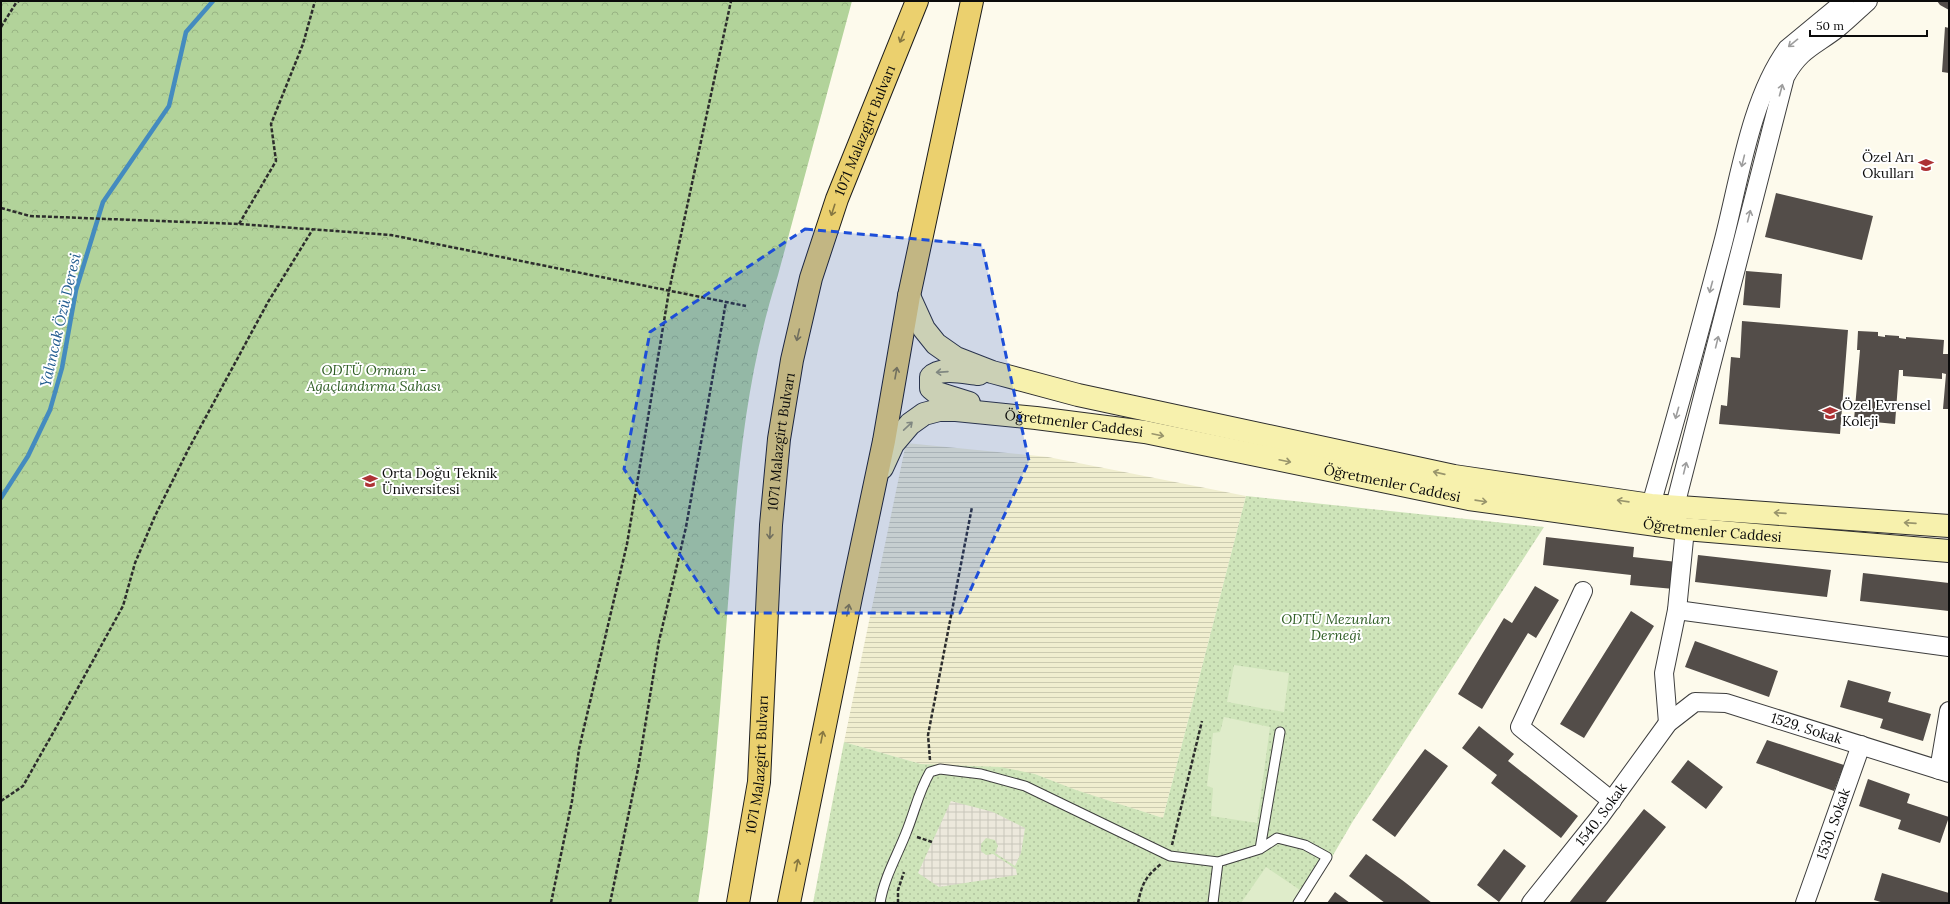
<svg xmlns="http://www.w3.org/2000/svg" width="1950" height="904" font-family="Lora,serif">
	<defs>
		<pattern id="farmland-rules" width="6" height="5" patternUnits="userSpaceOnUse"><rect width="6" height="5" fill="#f0eecf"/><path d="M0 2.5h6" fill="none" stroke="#cccbb0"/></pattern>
		<pattern id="grass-dots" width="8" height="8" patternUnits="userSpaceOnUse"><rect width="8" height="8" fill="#cee4b9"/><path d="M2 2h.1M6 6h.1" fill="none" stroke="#b0c29e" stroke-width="1.8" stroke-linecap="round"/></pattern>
		<pattern id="forest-crowns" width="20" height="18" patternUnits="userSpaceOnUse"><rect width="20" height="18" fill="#b2d39a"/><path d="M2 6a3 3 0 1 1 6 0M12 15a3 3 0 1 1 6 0" fill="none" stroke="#98b483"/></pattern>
		<pattern id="plaza-grid" width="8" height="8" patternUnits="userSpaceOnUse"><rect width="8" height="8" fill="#ece8dc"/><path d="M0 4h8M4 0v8" fill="none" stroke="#c9c6bb"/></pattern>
	</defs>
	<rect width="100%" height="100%" fill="#fdfaec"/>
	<path fill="url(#farmland-rules)" d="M906 443 1048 457 1246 496 1163 818 1075 790 1035 774 921 764 844 742Z"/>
	<path fill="url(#grass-dots)" d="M1246 496 1544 527 1353 821 1305 903H813L844 742 921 764 1000 767 1035 774 1076 790 1163 818Z"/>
	<path fill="url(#forest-crowns)" d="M1 1H852L778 275C748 368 738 466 731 564 722 677 716 791 698 903H1Z"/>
	<path fill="#dfecca" d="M1234 665 1289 673 1284 712 1227 702Z
		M1224 717 1270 727 1257 823 1211 816 1213 788 1207 786 1213 733 1220 732Z
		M1266 867 1300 890 1293 903H1241Z"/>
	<path fill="url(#plaza-grid)" d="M951 801 993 812 1025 828 1021 853 1015 866 995 853 998 846 995 840 986 838 981 844V851L986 855 993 854 1016 869 1017 875 939 887 918 873Z"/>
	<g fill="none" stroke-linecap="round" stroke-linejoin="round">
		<path stroke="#448bbf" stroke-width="4.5" d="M1 498 28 456 50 410 62 368 76 290 103 202 169 106 186 32 213 1"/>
	</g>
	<path fill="#534d49" d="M1937 1H1949V10L1940 5Z
		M1945 27 1949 28V73L1942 72Z
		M1776 193 1873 216 1862 260 1765 237Z
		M1746 271 1782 274 1780 308 1743 305Z
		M1742 321 1848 330 1840 434 1719 424 1721 405 1727 406 1731 357 1740 358Z
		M1858 331 1878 332V336L1885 337V335L1899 336V338L1906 339V337L1944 340 1943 354H1949V409H1943L1946 374 1942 373V379L1903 376V370H1899L1895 424 1854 420 1860 350H1857Z
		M1546 537 1634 547 1633 557 1677 562 1674 589 1630 585 1631 575 1543 565Z
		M1698 555 1831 570 1827 597 1695 582Z
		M1863 573 1949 583V611L1860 601Z
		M1535 586 1559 600 1536 638 1528 633 1482 709 1458 694 1504 618 1512 623Z
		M1631 611 1654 626 1584 738 1560 724Z
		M1695 641 1778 671 1769 697 1685 667Z
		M1848 680 1891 692 1888 702 1931 714 1923 741 1880 728 1883 719 1840 707Z
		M1479 726 1514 754 1508 761 1578 816 1561 838 1491 783 1497 775 1462 748Z
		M1767 740 1844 765 1834 791 1756 763Z
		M1425 749 1448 766 1395 837 1372 820Z
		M1688 760 1723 787 1706 809 1671 782Z
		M1868 779 1910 794 1907 803 1949 817 1940 843 1898 829 1901 820 1859 806Z
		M1644 809 1666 827 1605 903H1569Z
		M1504 849 1526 866 1499 902 1477 885Z
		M1366 854 1402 880 1432 903H1385L1349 876Z
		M1882 873 1949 893V903H1884L1874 900Z
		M1335 892 1350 903H1327Z"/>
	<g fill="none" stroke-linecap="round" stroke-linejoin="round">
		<g stroke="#3e3e3e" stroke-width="11">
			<path id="lane" d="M1260 849 1280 732
				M880 903C884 878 897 856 906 833 915 811 918 793 930 772L940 769 981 774 1025 786 1170 856 1218 862 1260 849 1277 838 1305 845 1327 857 1298 903
				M1213 903 1218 862"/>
		</g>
		<g stroke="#3e3e3e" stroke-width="20">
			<g id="street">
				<path d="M1651 505C1676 418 1700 330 1723 243 1739 182 1750 100 1787 49L1845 1"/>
				<path d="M1675 506 1785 77C1800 49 1815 46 1838 28 1849 19 1858 10 1868 1"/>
				<path d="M1583 591 1520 727 1612 801"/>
				<path d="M1677 610 1949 647"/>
				<path d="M1668 723 1664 673 1677 610 1685 529"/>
				<path d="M1939 770 1949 711"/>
				<path id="s1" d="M1531 903 1599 818 1668 723 1695 702 1726 703 1949 773"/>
				<path id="s2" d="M1805 903 1861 745"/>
			</g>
		</g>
		<g stroke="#2d2d2d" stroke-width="24">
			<g id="secondary">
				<path d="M909 296 924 329 936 344 956 358 992 372 1078 395 1454 476 1651 505 1949 526"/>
				<path d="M969 403 937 393 931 388V377C941 366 966 373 979 374"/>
				<path id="s3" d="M882 468 893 444 910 424 924 414 939 410H956L1036 418 1145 432 1469 499 1685 529 1949 551"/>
			</g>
		</g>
		<g stroke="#1c1c1c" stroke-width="24">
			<g id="primary">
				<path id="s4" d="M738 903 759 782 771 525 779 439 792 360 811 278 837 199 917 1"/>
				<path d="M789 903 851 597 884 441 909 296 972 1"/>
			</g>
		</g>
		<path stroke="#2d2d2d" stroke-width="2.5" stroke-dasharray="4 2" stroke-linecap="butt" d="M1 27 16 3 19 1
			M1 208 30 216 239 224 391 235 746 306
			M239 224 276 161 271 124 303 44 315 1
			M930 760 928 735 972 507
			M1 801 23 786 58 724 123 606 135 563 155 516 188 450 268 302 313 229
			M917 837 932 842
			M1172 845 1202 721
			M551 903 572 801 579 749 627 544 669 291 731 1
			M610 903 638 769 659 641 686 527 726 302
			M898 903V890L904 872
			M1138 903C1142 884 1145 877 1161 864"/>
		<use href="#lane" stroke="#fff" stroke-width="9"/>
		<use href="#street" stroke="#fff" stroke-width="18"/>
		<use href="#secondary" stroke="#f7f1ad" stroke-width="22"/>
		<use href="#primary" stroke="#ebd06e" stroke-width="22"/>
	</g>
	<defs><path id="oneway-shaft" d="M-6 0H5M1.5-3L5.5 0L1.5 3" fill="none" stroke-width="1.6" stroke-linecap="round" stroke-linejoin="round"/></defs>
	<g stroke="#867741">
		<use href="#oneway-shaft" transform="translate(902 37) rotate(112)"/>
		<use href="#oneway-shaft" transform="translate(833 210) rotate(108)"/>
		<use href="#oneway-shaft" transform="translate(798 335) rotate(103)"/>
		<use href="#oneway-shaft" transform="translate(896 373) rotate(-80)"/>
		<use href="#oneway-shaft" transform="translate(770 533) rotate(93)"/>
		<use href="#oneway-shaft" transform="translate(848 610) rotate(-79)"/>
		<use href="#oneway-shaft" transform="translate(822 737) rotate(-79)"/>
		<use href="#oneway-shaft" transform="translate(797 865) rotate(-79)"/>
	</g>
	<g stroke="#9d9d9d">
		<use href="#oneway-shaft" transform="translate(1793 43) rotate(141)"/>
		<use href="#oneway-shaft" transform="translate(1781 90) rotate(-75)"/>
		<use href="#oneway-shaft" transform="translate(1743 161) rotate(104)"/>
		<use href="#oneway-shaft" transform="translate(1749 216) rotate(-76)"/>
		<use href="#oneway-shaft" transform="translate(1711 287) rotate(105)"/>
		<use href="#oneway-shaft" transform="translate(1717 342) rotate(-76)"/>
		<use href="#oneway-shaft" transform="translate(1677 413) rotate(106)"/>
		<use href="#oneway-shaft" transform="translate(1685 468) rotate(-76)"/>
	</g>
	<g stroke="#99956c">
		<use href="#oneway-shaft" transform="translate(942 372) rotate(176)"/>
		<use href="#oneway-shaft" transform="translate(908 426) rotate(-43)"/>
		<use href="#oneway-shaft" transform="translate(1158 435) rotate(12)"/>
		<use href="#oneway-shaft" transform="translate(1285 461) rotate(12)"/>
		<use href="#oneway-shaft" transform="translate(1439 473) rotate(-167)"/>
		<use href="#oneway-shaft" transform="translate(1481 501) rotate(8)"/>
		<use href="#oneway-shaft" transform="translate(1623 501) rotate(-172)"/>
		<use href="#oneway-shaft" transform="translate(1780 513) rotate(-176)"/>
		<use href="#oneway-shaft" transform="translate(1910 523) rotate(-176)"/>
	</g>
	<path fill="#1d4ed8" fill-opacity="0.2" stroke="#1d4ed8" stroke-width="3" stroke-dasharray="8 5" stroke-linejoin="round" d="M805 229 982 245 1029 461 960 613H718L624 469 650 332Z"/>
	<defs>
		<g id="school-bare" transform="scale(1.2)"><path d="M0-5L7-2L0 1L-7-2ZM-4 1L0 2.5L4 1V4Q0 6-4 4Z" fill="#ad3234" stroke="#fff" stroke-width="2.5" paint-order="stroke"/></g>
		<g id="university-bare" transform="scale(1.2)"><path d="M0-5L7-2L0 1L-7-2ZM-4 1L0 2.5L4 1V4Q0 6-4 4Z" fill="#ad3234" stroke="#fff" stroke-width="2.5" paint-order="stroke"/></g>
	</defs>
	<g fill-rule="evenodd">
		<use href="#school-bare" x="1926" y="165"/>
		<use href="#school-bare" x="1830" y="413"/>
		<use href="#university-bare" x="370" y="481"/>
	</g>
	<g text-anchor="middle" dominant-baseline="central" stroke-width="4" stroke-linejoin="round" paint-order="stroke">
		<g font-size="14" fill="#0b0b0b" stroke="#fff">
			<text stroke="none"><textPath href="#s4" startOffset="788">1071 Malazgirt Bulvarı</textPath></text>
			<text stroke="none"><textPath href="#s3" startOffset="221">Öğretmenler Caddesi</textPath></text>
			<text stroke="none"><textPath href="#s4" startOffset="464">1071 Malazgirt Bulvarı</textPath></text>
			<text stroke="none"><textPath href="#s3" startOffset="545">Öğretmenler Caddesi</textPath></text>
			<text stroke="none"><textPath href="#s3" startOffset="869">Öğretmenler Caddesi</textPath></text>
			<text stroke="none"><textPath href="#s1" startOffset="376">1529. Sokak</textPath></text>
			<text stroke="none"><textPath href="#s4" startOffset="140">1071 Malazgirt Bulvarı</textPath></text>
			<text stroke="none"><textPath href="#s1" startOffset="113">1540. Sokak</textPath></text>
			<text stroke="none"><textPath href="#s2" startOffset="84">1530. Sokak</textPath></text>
		</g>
		<g font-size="14" fill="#0b0b0b" stroke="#fff" text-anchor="start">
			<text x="1914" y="157" text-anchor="end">Özel Arı<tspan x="1914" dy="16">Okulları</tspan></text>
			<text x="1842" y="405">Özel Evrensel<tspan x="1842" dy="16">Koleji</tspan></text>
			<text x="382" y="473">Orta Doğu Teknik<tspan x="382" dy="16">Üniversitesi</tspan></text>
		</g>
		<g font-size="14" font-style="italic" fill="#2d5c23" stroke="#fff">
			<text x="374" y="370">ODTÜ Ormanı -<tspan x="374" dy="16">Ağaçlandırma Sahası</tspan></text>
			<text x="1336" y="619">ODTÜ Mezunları<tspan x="1336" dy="16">Derneği</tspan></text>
		</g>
		<g font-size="15" font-style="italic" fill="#225d90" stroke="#fff">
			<text transform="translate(60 320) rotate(-77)">Yalıncak Özü Deresi</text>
		</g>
	</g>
	<rect width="1950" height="904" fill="none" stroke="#0b0b0b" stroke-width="4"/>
	<path d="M1810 30v6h117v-6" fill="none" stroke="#0b0b0b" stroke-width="2"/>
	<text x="1816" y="30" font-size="12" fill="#0b0b0b" stroke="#ffffff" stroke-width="3" paint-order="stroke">50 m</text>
</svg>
